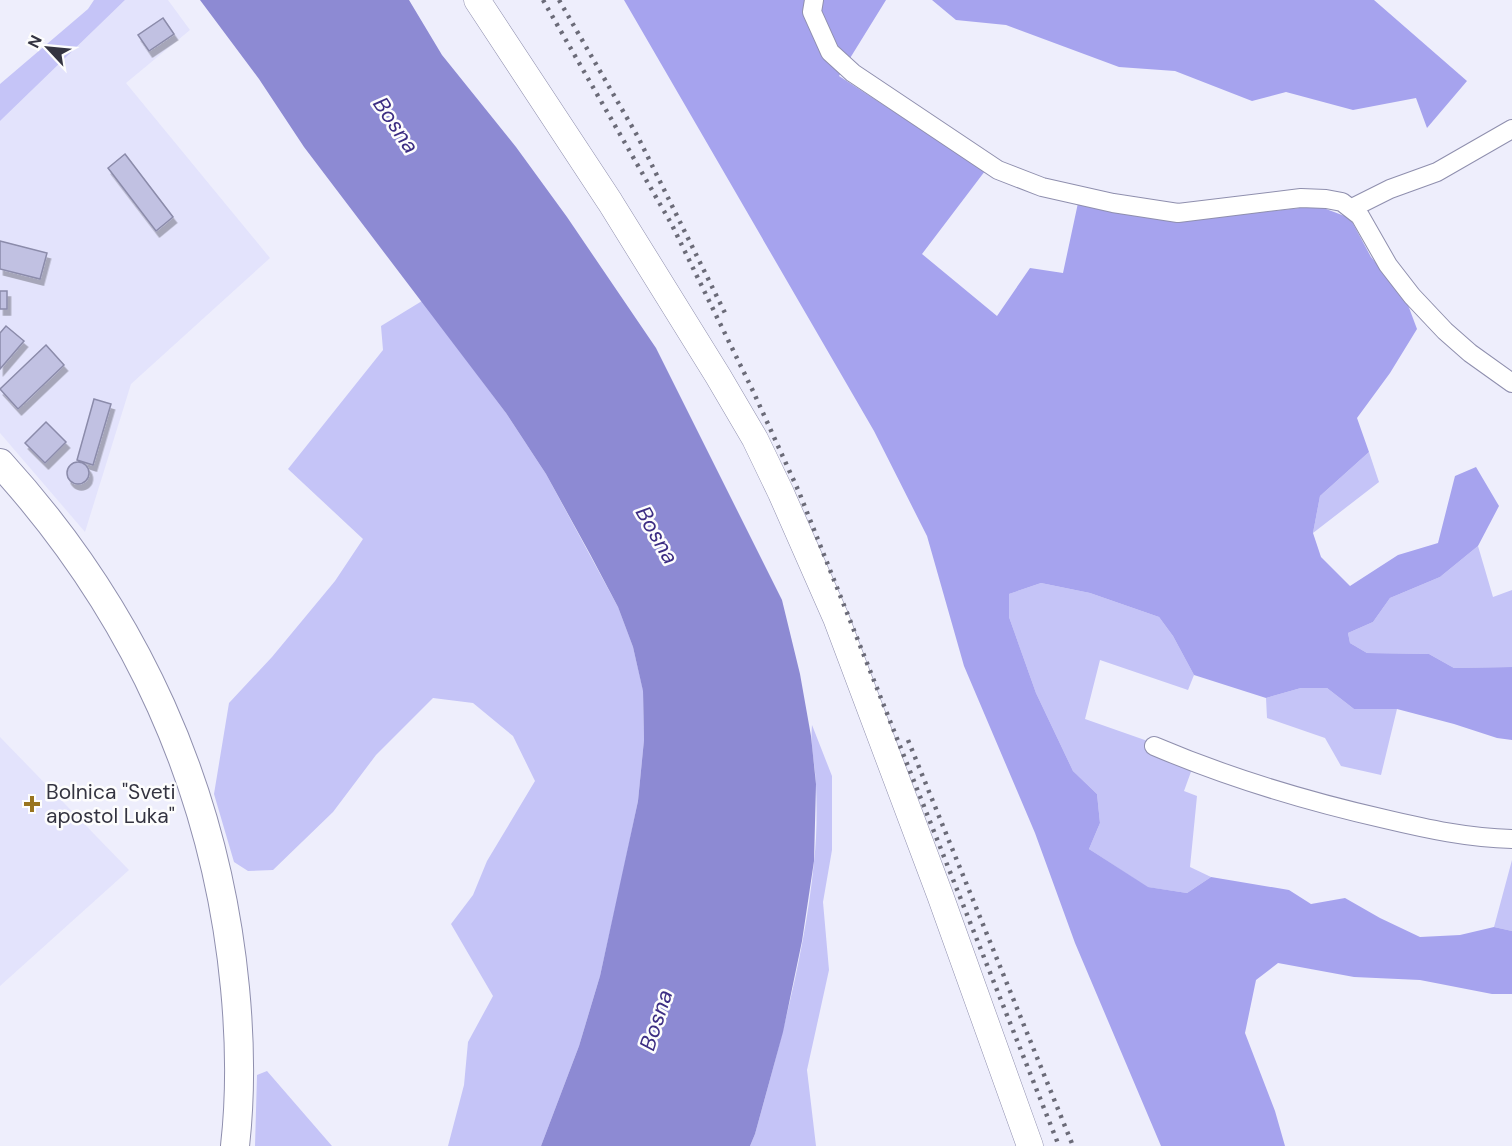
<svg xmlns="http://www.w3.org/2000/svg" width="1512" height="1146" font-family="'DM Sans',sans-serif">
	<defs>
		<filter id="shadow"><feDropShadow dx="3.5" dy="6" stdDeviation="0" flood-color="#0004"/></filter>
	</defs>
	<rect width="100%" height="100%" fill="#eeeefc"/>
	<path fill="#e3e3fc" d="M125 0H168L190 30 126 83 270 258 131 384 85 532 0 433V121Z
		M0 737 129 870 0 986Z"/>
	<path fill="#c5c4f7" d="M94 0H125L0 121V84L88 9Z
		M422 301 506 413 546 474 618 607 633 647 643 690 644 740 638 801 621 882 600 976 579 1046 541 1146H448L464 1085 468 1042 493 996 451 924 473 895 487 861 535 781 513 736 473 703 433 698 376 755 333 812 273 870 248 871 234 862 214 794 229 703 272 657 335 581 363 539 288 469 383 350 381 326Z
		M1369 452 1379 482 1313 533 1320 496Z
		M1478 546 1493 597 1512 590V667L1454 668 1429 654 1367 653 1350 643 1348 633 1373 622 1390 598 1440 577Z
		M1041 583 1090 593 1159 617 1173 636 1194 675 1188 690 1100 660 1085 719 1196 758 1184 791 1197 796 1190 867 1211 877 1187 893 1147 887 1089 849 1100 823 1097 794 1073 771 1036 693 1009 617V594Z
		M1301 688H1327L1354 709H1397L1381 775 1341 766 1325 738 1267 718 1266 698Z
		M812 725 832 776V850L823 902 829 970 807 1070 816 1146H750L755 1134C780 1044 805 954 814 862 817 837 817 809 816 784 815 764 810 745 812 725Z
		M1512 860V931L1494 927Z
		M267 1071 332 1146H255L257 1075Z"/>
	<path fill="#a6a3ee" d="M624 0H886L839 76 985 171 922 254 997 316 1030 268 1063 273 1078 203 1181 221 1318 206 1350 218 1371 257 1405 297 1417 329 1390 373 1357 418 1369 452 1320 496 1313 533 1321 557 1350 586 1398 555 1438 543 1455 476 1476 467 1499 506 1478 546 1440 577 1390 598 1373 622 1348 633 1350 643 1367 653 1429 654 1454 668 1512 667V740L1497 738 1454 724 1397 709H1354L1327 688H1301L1266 698 1194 675 1173 636 1159 617 1090 593 1041 583 1009 594V617L1036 693 1073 771 1097 794 1100 823 1089 849 1148 887 1187 893 1211 877 1289 890 1311 904 1345 898 1380 918 1420 937 1460 935 1494 927 1512 931V994H1492L1420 980 1354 977 1278 963 1256 980 1245 1033 1275 1111 1285 1146H1161L1075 943 1035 833 964 666 927 536 874 431Z
		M932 0H1374L1467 81 1427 128 1416 98 1353 110 1286 92 1252 101 1175 71 1119 67 1006 25 956 20Z"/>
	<path fill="#8d8ad3" d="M200 0H409L442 55 516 147 567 217 656 348 782 600 800 674 811 736 816 784 814 861 802 941 783 1032 755 1134 750 1146H541L579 1046 600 976 638 801 644 740 643 691 633 647 618 607 590 554 546 474 506 413 304 147 259 79Z"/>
	<path fill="#c1c1e2" stroke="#8b8baa" stroke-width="1.5" filter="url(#shadow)" d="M163 18 174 34 149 51 138 35Z
		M125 154 173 217 156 231 108 168Z
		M0 241 47 253 40 279 0 269Z
		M0 291H7V309H0Z
		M6 326 24 341 0 369V333Z
		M46 345 64 365 18 409 0 389Z
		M94 399 111 404 93 465 77 460Z
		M46 422 66 442 45 463 25 443Z
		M67 473a11 11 0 1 1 22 0a11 11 0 1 1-22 0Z"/>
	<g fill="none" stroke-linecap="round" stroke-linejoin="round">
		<g stroke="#8f8fae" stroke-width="20">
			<path id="street" d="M814 0 812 12 830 52 853 73 998 170 1042 187 1113 203 1178 213 1301 198 1326 199 1342 202 1360 216 1388 265 1412 296 1445 331 1470 353 1512 383
				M1352 208 1390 189 1437 172 1512 129
				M1154 746C1229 778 1306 801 1385 819 1427 829 1469 838 1512 839"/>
		</g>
		<g stroke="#8f8fae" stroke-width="27">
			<path id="secondary" d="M477 0 610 202 718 376 755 439 781 493 836 618 940 895 1030 1146"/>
		</g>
		<g stroke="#8f8fae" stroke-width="30">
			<path id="primary" d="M0 463C135 611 216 788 235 988 240 1040 241 1093 235 1146"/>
		</g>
		<use href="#street" stroke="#fff" stroke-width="18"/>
		<use href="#secondary" stroke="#fff" stroke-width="26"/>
		<use href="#primary" stroke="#fff" stroke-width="28"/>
		<path stroke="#6b6b78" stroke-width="4.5" stroke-dasharray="3 6" stroke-linecap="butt" d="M543 0 672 225 753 391 799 492 1059 1146
			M559 0 638 137 725 313
			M908 740 1073 1146"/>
	</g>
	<path fill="#99741f" stroke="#fdfdfd" stroke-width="2" d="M29 795h6v6h6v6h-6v6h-6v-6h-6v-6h6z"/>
	<g text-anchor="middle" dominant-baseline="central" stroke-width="5" stroke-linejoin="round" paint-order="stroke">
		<g font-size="21" fill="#343441" stroke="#fdfdfd" text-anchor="start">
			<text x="46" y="792">Bolnica "Sveti<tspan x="46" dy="24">apostol Luka"</tspan></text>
		</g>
		<g font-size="22" font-style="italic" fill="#3c2d83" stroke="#fdfdfd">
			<text transform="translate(396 125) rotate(56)">Bosna</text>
			<text transform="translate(657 535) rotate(60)">Bosna</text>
			<text transform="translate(656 1020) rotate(-72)">Bosna</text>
		</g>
	</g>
	<g transform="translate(48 48) rotate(296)" stroke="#fdfdfd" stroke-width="4.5" paint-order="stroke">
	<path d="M0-4.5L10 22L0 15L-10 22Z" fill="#343441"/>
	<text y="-9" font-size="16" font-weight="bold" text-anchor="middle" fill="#343441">N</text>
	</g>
</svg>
